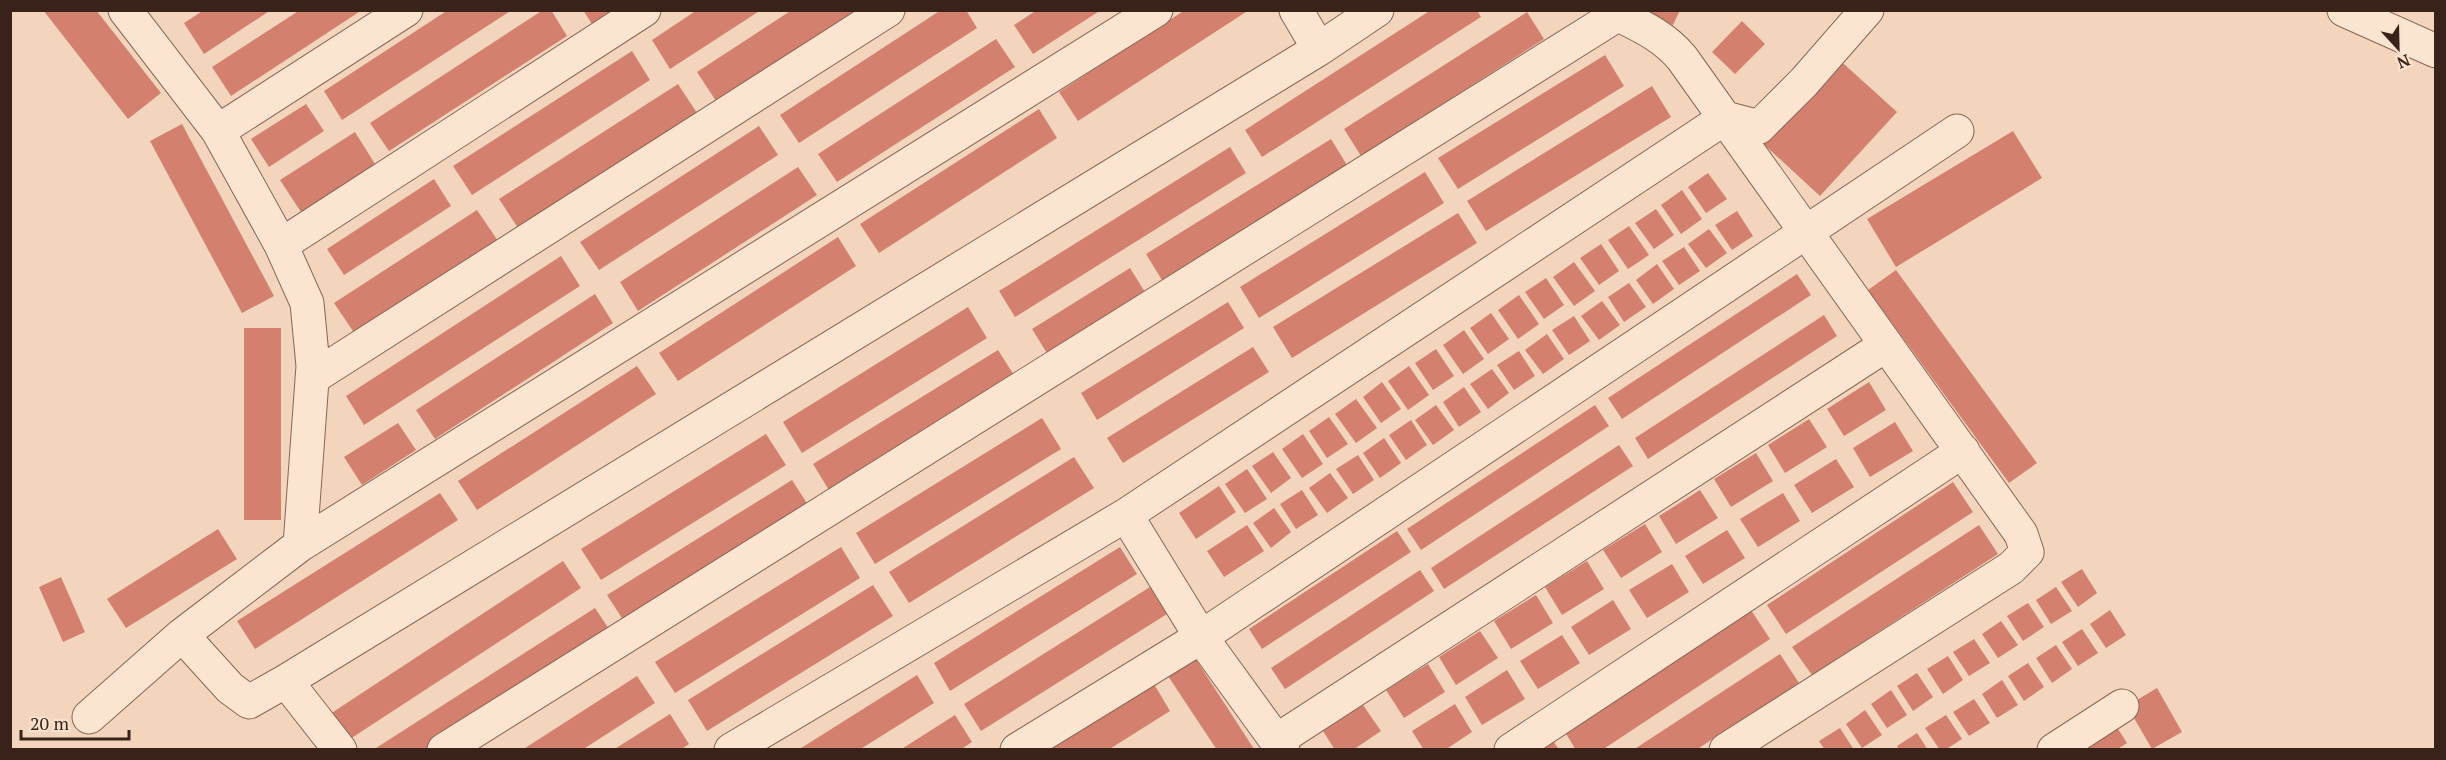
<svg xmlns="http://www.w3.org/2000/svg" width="2446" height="760" font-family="'PT Serif',serif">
	<rect width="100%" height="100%" fill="#f2d5bc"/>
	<path fill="#d3816e" d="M43 10H96L161 93 128 119Z
		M204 10H271L204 54 184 23Z
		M300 10H362L231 96 212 67Z
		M448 10H512L342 120 324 91Z
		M543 10H551L567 36 389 151 370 123Z
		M583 10H613L592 24Z
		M697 10H761L670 69 652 40Z
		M792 10H856L716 101 697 72Z
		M941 10H966L977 28 799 143 780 115Z
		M1037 10H1101L1033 54 1014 25Z
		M1185 10H1249L1078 121 1059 92Z
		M1431 10H1477L1481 17 1262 157 1245 130Z
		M1642 10H1680L1673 25Z
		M1527 12 1544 39 1361 156 1344 129Z
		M1742 21 1765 44 1735 74 1712 52Z
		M996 39 1015 67 837 182 818 154Z
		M632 51 650 80 472 195 453 166Z
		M1605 55 1624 86 1458 189 1438 158Z
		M1834 55 1897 112 1820 196 1757 138Z
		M678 84 697 113 518 228 499 199Z
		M1652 86 1671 117 1486 231 1467 201Z
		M306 104 324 131 269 167 251 139Z
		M1039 109 1057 138 879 253 860 224Z
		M182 124 274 296 242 313 150 141Z
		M759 126 778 155 599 270 580 242Z
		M2013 131 2042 178 1896 267 1867 219Z
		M355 132 375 164 301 212 280 180Z
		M1331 139 1350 170 1165 285 1146 254Z
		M1230 147 1246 173 1015 317 999 291Z
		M798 167 817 195 638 311 620 282Z
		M1425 172 1444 203 1259 318 1240 287Z
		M1708 173 1727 199 1706 213 1688 187Z
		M434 179 451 206 344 275 327 249Z
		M1682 190 1702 219 1681 234 1661 205Z
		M1656 209 1674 235 1654 249 1635 223Z
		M477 210 498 241 355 334 334 303Z
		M1737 211 1753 236 1732 250 1715 225Z
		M1458 213 1477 243 1292 358 1273 327Z
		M1629 226 1649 255 1628 269 1608 240Z
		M1709 229 1727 253 1706 268 1688 244Z
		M838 237 856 266 678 381 659 353Z
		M1601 244 1619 271 1599 285 1580 258Z
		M1684 247 1700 271 1679 285 1662 261Z
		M561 256 580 286 364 425 346 396Z
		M1574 262 1595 291 1574 306 1553 277Z
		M1657 264 1674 289 1653 304 1636 280Z
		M1130 268 1148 297 1050 358 1032 329Z
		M1896 270 2037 463 2009 483 1868 290Z
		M1797 274 1811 295 1622 419 1608 398Z
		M1546 278 1564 305 1544 319 1525 292Z
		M1629 283 1646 307 1624 322 1608 297Z
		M595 294 613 323 435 439 416 410Z
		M1519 295 1539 324 1518 339 1498 310Z
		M1602 301 1620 325 1599 340 1581 316Z
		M1228 302 1244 328 1097 420 1081 393Z
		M968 307 987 338 802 453 783 422Z
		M1491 313 1509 339 1488 354 1470 328Z
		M1824 315 1837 336 1648 459 1635 438Z
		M1574 316 1590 341 1569 355 1552 330Z
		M244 328H281V520H244Z
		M1464 330 1484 359 1463 374 1443 345Z
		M1547 334 1564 359 1543 374 1525 350Z
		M1253 347 1269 372 1123 463 1107 438Z
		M1436 349 1454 376 1433 390 1415 363Z
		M998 350 1017 380 832 495 813 464Z
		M1519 351 1535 376 1514 390 1497 365Z
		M637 366 656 394 477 510 458 481Z
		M1409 366 1429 395 1408 410 1388 381Z
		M1492 369 1509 393 1488 409 1470 384Z
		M1382 382 1401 409 1381 423 1363 397Z
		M1869 382 1886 410 1844 436 1827 409Z
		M1464 387 1481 412 1459 427 1443 402Z
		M1356 399 1377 428 1356 443 1335 414Z
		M1436 405 1454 430 1433 445 1415 420Z
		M1595 405 1609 426 1421 550 1407 529Z
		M1329 417 1348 444 1327 458 1309 431Z
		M1042 418 1061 449 875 564 856 533Z
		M1809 419 1827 447 1785 473 1768 445Z
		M1411 420 1427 445 1406 460 1389 435Z
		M1895 422 1913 451 1870 477 1853 448Z
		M398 423 416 450 362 485 344 457Z
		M766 434 786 465 601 580 581 549Z
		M1303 434 1323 464 1302 478 1282 449Z
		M1384 438 1401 463 1380 478 1363 453Z
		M1619 445 1633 466 1444 589 1431 568Z
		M1273 452 1291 478 1271 493 1252 466Z
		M1756 453 1773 481 1731 507 1714 479Z
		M1358 455 1374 480 1353 494 1336 469Z
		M1074 457 1094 488 909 603 889 572Z
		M1836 459 1854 487 1812 513 1794 485Z
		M1247 469 1267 499 1245 513 1225 484Z
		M1330 473 1348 498 1327 513 1309 488Z
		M792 480 812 511 627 626 607 595Z
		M1953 482 1973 512 1786 634 1767 605Z
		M1219 486 1236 512 1196 539 1179 513Z
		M1302 490 1318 515 1296 529 1280 504Z
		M1700 490 1718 518 1676 544 1659 516Z
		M440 493 458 520 255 649 237 621Z
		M1783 493 1800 521 1758 547 1740 519Z
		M1274 508 1291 532 1271 548 1253 523Z
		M1645 524 1662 552 1621 578 1603 550Z
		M1247 525 1264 551 1224 577 1207 551Z
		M1979 525 1998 554 1812 675 1792 647Z
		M218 529 237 559 126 628 107 599Z
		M1727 530 1745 558 1703 584 1685 556Z
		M1397 531 1411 552 1262 649 1249 629Z
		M841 547 860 578 675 693 655 662Z
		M1120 547 1137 574 950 691 934 663Z
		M563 561 581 588 347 741 330 714Z
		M1587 561 1604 589 1562 615 1545 587Z
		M1672 564 1689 592 1647 618 1629 590Z
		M2082 569 2097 593 2078 607 2061 582Z
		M1420 570 1434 591 1285 689 1271 668Z
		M61 577 85 632 63 642 39 587Z
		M873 585 893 616 707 731 688 700Z
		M1150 587 1167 614 981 731 964 704Z
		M2056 587 2072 611 2051 624 2036 600Z
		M1536 595 1553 623 1511 649 1494 621Z
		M1613 600 1631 629 1589 655 1571 627Z
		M2028 603 2044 627 2023 641 2007 616Z
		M595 608 613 635 433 750 376 748Z
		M1751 610 1770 639 1602 750H1576L1565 732Z
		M2110 610 2126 635 2106 648 2090 624Z
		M2001 621 2018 645 1998 658 1982 634Z
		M2082 629 2098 653 2078 666 2062 642Z
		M1480 631 1498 658 1456 685 1439 657Z
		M1562 635 1580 663 1538 689 1520 661Z
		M1974 639 1990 663 1969 676 1953 652Z
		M2056 645 2072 669 2052 683 2036 658Z
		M1780 654 1799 683 1743 719 1696 750H1633Z
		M1193 655 1254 749 1253 750H1217L1166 673Z
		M1948 656 1963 680 1943 694 1927 669Z
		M2028 663 2044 687 2024 701 2008 676Z
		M1428 664 1445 692 1404 718 1386 690Z
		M1507 670 1525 699 1482 725 1465 697Z
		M1917 673 1933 697 1913 711 1897 686Z
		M917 675 934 703 859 750H798Z
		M637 676 655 703 582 750H522Z
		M2002 680 2018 705 1997 718 1982 694Z
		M1154 684 1170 711 1108 750H1049Z
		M2157 688 2182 732 2152 749 2127 706Z
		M1891 690 1907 715 1887 728 1871 704Z
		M1974 699 1990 723 1969 736 1953 712Z
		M1455 704 1472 732 1445 750H1424L1412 731Z
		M1363 705 1381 731 1353 750H1335L1323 731Z
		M1865 710 1882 735 1862 748 1846 724Z
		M670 714 689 744 680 750H613Z
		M955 715 972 742 960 750H900Z
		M1946 715 1962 739 1945 750H1940L1925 728Z
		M2111 718 2127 743 2116 750H2061Z
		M1840 728 1854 750H1825L1819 741Z
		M1917 733 1928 750H1899L1897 746Z
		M1552 739 1559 750H1536Z"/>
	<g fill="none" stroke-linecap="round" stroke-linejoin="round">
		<g stroke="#8a6554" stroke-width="35">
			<path id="minor" d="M125 10 218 131 281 245 307 303 313 366 300 545
				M1296 10 1319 49
				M1609 10C1636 24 1662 34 1682 58L2021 534 2027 552 2011 568 1726 750
				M2344 10 2436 51
				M218 131 406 10
				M281 245 644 10
				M312 378 888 10
				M1126 515 1201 637 1283 750
				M182 635 230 688 249 702 286 681 340 750
				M286 681 1319 49 1377 10
				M89 717 182 635 300 545 1156 10
				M1276 741 1886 345
				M444 750 1617 15
				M731 750 1126 515 1725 118 1759 127 1804 82 1867 10
				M1017 750 1201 637 1957 131
				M1511 750 1963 451
				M2054 750 2122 706"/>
		</g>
		<use href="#minor" stroke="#fce5d0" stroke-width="33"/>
	</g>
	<rect width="2446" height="760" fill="none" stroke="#38221a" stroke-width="24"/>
	<g transform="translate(2398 48) rotate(158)" stroke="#f8e2cc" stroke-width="4.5" paint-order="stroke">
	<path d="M0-4.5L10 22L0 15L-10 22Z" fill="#38221a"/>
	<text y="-9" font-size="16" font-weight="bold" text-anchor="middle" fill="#38221a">N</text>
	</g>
	<path d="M21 730v9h108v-9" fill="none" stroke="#38221a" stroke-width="3"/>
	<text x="30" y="730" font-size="18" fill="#38221a" stroke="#f8e2cc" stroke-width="4.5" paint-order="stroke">20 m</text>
</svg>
